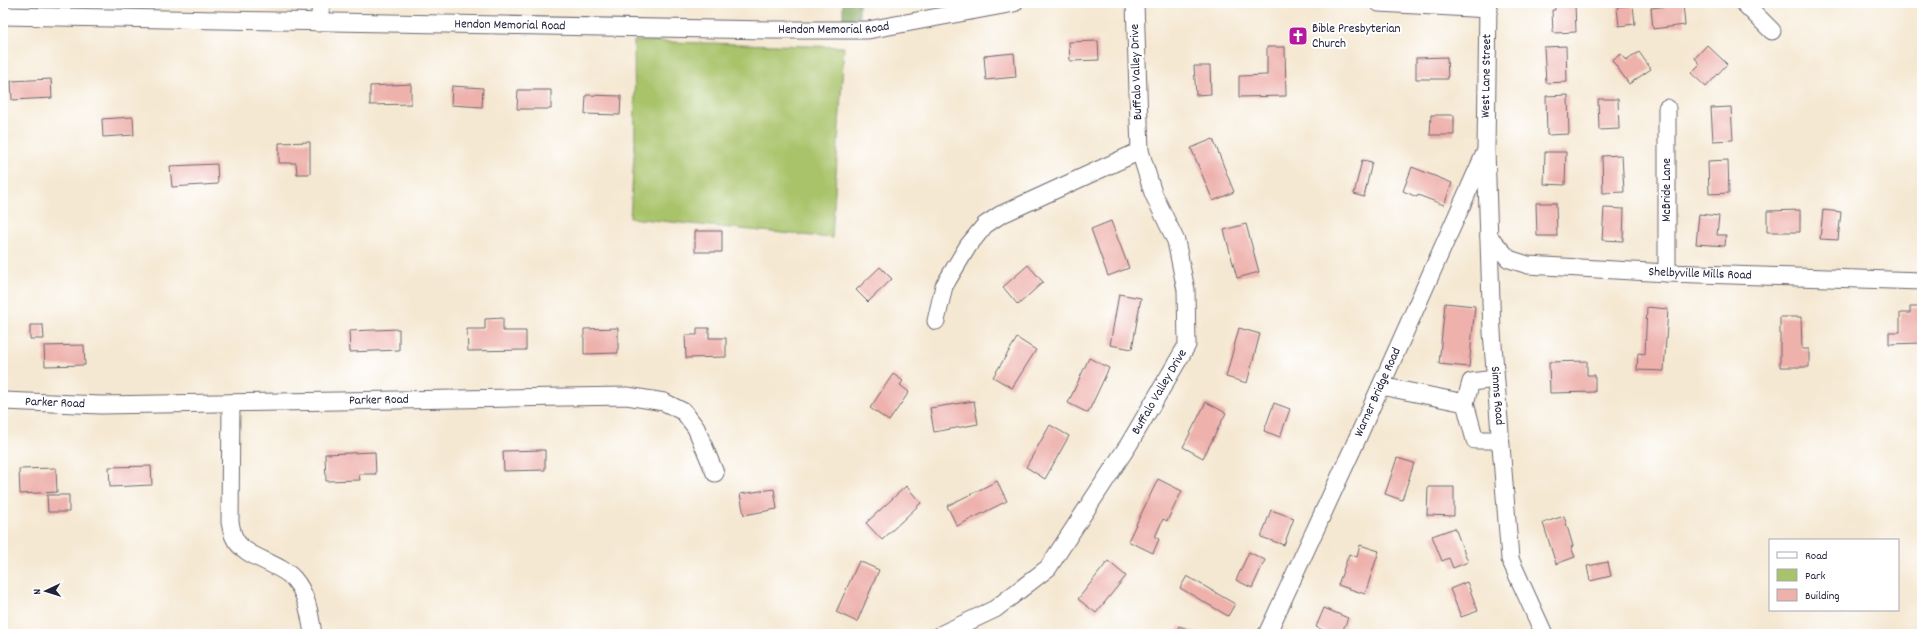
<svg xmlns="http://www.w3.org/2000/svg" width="1925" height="637" font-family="Dekko,sans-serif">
	<rect width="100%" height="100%" fill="#fff"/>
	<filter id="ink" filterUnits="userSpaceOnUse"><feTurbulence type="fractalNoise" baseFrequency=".025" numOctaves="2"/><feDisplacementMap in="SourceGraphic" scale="8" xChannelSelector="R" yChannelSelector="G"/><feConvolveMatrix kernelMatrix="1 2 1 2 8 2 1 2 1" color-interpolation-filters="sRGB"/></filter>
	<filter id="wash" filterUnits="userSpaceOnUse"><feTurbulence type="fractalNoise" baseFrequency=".012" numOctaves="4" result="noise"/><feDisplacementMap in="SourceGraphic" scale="16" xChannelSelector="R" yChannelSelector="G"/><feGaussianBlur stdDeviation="0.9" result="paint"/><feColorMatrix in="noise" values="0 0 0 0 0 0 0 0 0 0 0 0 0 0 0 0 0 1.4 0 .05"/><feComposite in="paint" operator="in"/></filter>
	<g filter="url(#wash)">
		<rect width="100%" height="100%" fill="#f5e8d2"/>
		<path fill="#a8c369" stroke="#657252" d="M634 41 844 47 832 238 630 218 635 142Z"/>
		<path fill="#86a95d" stroke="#54664c" d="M843 3H859V17L843 19Z"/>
		<g id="blocks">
			<path fill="#eeb1ac" d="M1555 3H1575L1576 32 1553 33 1552 10H1555Z
				M1683 4 1685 25 1653 29 1651 8Z
				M1633 5 1635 24 1619 26 1617 7Z
				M1098 41 1099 60 1070 61 1069 42Z
				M1707 45 1727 64 1706 87 1691 73 1700 64 1695 58Z
				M1566 46 1567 82 1546 83 1544 47Z
				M1267 47H1285L1286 96 1239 97V76L1267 75Z
				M1639 52 1651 69 1629 84 1612 60 1621 54 1626 61Z
				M1014 53 1016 77 986 80 984 56Z
				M1447 57 1448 79H1416V58Z
				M1194 66H1210L1211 94 1196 95Z
				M51 79 52 98 12 100 11 81Z
				M411 84V104L370 105V86Z
				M452 86 483 88 482 107 451 105Z
				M518 90H551V109H517Z
				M586 95 621 96 620 115 585 114Z
				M1568 95 1569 134 1547 135 1546 96Z
				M1598 99H1618L1619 129 1599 130Z
				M1731 107 1733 140 1713 141 1711 108Z
				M1431 115H1454V135H1430Z
				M133 117 134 135 103 137 102 119Z
				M1213 139 1234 192 1213 201 1191 148Z
				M310 142V174H297L296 163H279V143Z
				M1545 152H1566L1565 185 1544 184Z
				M1622 155 1624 192 1603 193 1602 156Z
				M1362 160 1372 162 1364 197 1354 194Z
				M1728 160 1729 193 1709 194 1708 161Z
				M217 164 218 184 172 187 170 166Z
				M1412 167 1452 183 1444 205 1418 195 1417 197 1403 191Z
				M1536 203H1556L1557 236H1537Z
				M1604 208 1624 209 1623 241 1602 240Z
				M1800 210V232H1767V211Z
				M1823 210 1841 212 1838 240 1820 239Z
				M1699 214 1719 216 1717 235H1726L1725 246 1696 244Z
				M1111 221 1129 268 1108 276 1091 229Z
				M1246 224 1259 272 1237 278 1224 230Z
				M695 231H722V252H695Z
				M1028 265 1043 282 1018 305 1003 287Z
				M880 267 892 279 868 302 856 290Z
				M1119 294 1141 298 1132 349 1110 345Z
				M1445 303 1475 306 1469 367 1439 364Z
				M1647 307 1668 309 1664 371 1637 370 1638 353 1645 354Z
				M1910 307H1920V316H1922V343L1889 344V332H1900V313H1910Z
				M1780 317H1801L1802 349H1809V367H1780Z
				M503 318V331H526V350L468 351 467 329H485V319Z
				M30 325H43L44 339H30Z
				M618 328V353L584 354V329Z
				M697 328H709V338H726V357L686 358 685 335H697Z
				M1239 328 1260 334 1247 383 1226 377Z
				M399 329V350L350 352 349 331Z
				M1017 338 1036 350 1012 388 993 377Z
				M84 345 85 365 45 366 44 346Z
				M1089 358 1109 368 1088 413 1068 403Z
				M1587 361V375H1595V392L1550 393 1549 362Z
				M893 374 903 381 900 385 909 392 889 421 870 408Z
				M974 401 978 424 934 432 930 408Z
				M1206 402 1226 413 1203 458 1183 447Z
				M1274 403 1290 409 1280 437 1264 431Z
				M1050 425 1069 436 1045 479 1026 467Z
				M545 450V470L504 471 503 451Z
				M375 452 376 474H359L360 480 326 481 325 454Z
				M1397 458 1414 463 1402 500 1385 494Z
				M151 466 152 485 110 487 109 467Z
				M56 468 57 492 20 494 19 469Z
				M1158 479 1182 491 1167 521 1163 519 1155 537 1159 539 1153 553 1128 541Z
				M997 481 1007 501 957 526 947 506Z
				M906 486 921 503 882 540 866 523Z
				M1428 487H1454V516L1427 515Z
				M774 489 777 509 744 515 740 494Z
				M47 495H69V512H48Z
				M1271 510 1294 518 1284 545 1261 537Z
				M1564 516 1573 546 1571 547 1575 557 1556 564 1543 523Z
				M1455 528 1468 562 1453 568 1449 558 1442 561 1432 536Z
				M1360 545 1379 551 1365 594 1338 585 1349 554 1357 557Z
				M1249 552 1265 560 1252 588 1236 580Z
				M859 561 879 570 857 622 836 612Z
				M1108 561 1126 576 1096 613 1078 599Z
				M1608 562 1611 576 1590 581 1587 566Z
				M1187 576 1235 604 1228 616 1180 588Z
				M1467 582 1478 611 1461 617 1450 589Z
				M1324 608 1348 618 1341 634H1331L1316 627Z
				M1179 626 1200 634H1176Z"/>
		</g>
	</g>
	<g filter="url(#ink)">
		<use href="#blocks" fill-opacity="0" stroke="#6c6770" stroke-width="1"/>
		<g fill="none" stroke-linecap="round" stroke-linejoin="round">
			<g stroke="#6c6770" stroke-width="19">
				<g id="minor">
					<path d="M1379 3 1489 9"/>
					<path id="s1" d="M1488 3 1486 150 1492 332 1510 559 1544 634"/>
					<path d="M1744 3 1772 31"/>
					<path id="s2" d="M3 16 770 30H868L1014 3"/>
					<path d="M319 23 321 3"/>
					<path id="s3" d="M1489 237 1509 259 1528 265 1667 273 1922 281"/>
					<path d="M1667 273V108"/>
					<path d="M936 321 944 286 968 246 985 225 1000 215 1140 151"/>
					<path d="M1381 386 1465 403 1475 440H1500"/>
					<path id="s4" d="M3 401 101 405 627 396 664 402 684 412 696 428 715 473"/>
					<path d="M231 403 230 522C231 527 232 533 234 537 243 558 279 562 294 579 307 594 310 615 313 634"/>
					<path d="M1465 403 1471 382 1495 379"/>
					<path id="s5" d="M942 634 995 609 1048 568 1129 444 1187 345 1186 290 1176 241 1153 193 1140 151 1135 3"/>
					<path id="s6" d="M1267 634 1353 448 1485 153"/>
				</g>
			</g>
			<use href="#minor" stroke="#fff" stroke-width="17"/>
		</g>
	</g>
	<defs>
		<g id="church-square" transform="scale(1)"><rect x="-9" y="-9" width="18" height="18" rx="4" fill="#b5179e" stroke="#fff"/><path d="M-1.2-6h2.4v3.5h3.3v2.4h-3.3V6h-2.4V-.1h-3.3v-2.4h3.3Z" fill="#fff"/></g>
	</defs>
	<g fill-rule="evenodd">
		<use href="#church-square" x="1298" y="36"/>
	</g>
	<g text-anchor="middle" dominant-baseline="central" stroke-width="4" stroke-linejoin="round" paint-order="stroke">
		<g font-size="13" fill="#22223b" stroke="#fff">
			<text stroke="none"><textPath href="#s2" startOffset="507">Hendon Memorial Road</textPath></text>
			<text stroke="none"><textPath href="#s2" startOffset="831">Hendon Memorial Road</textPath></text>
			<text transform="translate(1137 72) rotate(-92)">Buffalo Valley Drive</text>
			<text transform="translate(1487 76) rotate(-89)">West Lane Street</text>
			<text transform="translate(1667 190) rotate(-90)">McBride Lane</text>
			<text stroke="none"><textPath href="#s3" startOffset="222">Shelbyville Mills Road</textPath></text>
			<text stroke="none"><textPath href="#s5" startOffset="334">Buffalo Valley Drive</textPath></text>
			<text stroke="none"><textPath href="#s6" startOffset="266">Warner Bridge Road</textPath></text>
			<text stroke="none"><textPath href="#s1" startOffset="393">Simms Road</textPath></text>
			<text stroke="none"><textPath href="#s4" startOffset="376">Parker Road</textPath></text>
			<text stroke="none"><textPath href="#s4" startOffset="52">Parker Road</textPath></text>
		</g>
		<g font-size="13" fill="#22223b" stroke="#fff" text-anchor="start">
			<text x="1312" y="29">Bible Presbyterian<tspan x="1312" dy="15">Church</tspan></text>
		</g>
	</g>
	<rect width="1925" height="637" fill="none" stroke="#fff" stroke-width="16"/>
	<rect x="1769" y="539" width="130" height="72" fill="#ffffff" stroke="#a7a7b1"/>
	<rect x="1777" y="552" width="20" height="6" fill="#ffffff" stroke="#a7a7b1"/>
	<text x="1805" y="559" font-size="12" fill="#22223b">Road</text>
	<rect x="1777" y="569" width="20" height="12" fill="#a8c369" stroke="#a7a7b1"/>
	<text x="1805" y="579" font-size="12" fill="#22223b">Park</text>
	<rect x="1777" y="589" width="20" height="12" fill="#eeb1ac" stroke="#a7a7b1"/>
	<text x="1805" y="599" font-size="12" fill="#22223b">Building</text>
	<g transform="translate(46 591) rotate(266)" stroke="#ffffff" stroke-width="3" paint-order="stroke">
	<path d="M0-3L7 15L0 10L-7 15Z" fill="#22223b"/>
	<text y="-6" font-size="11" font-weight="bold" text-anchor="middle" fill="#22223b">N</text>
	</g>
</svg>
